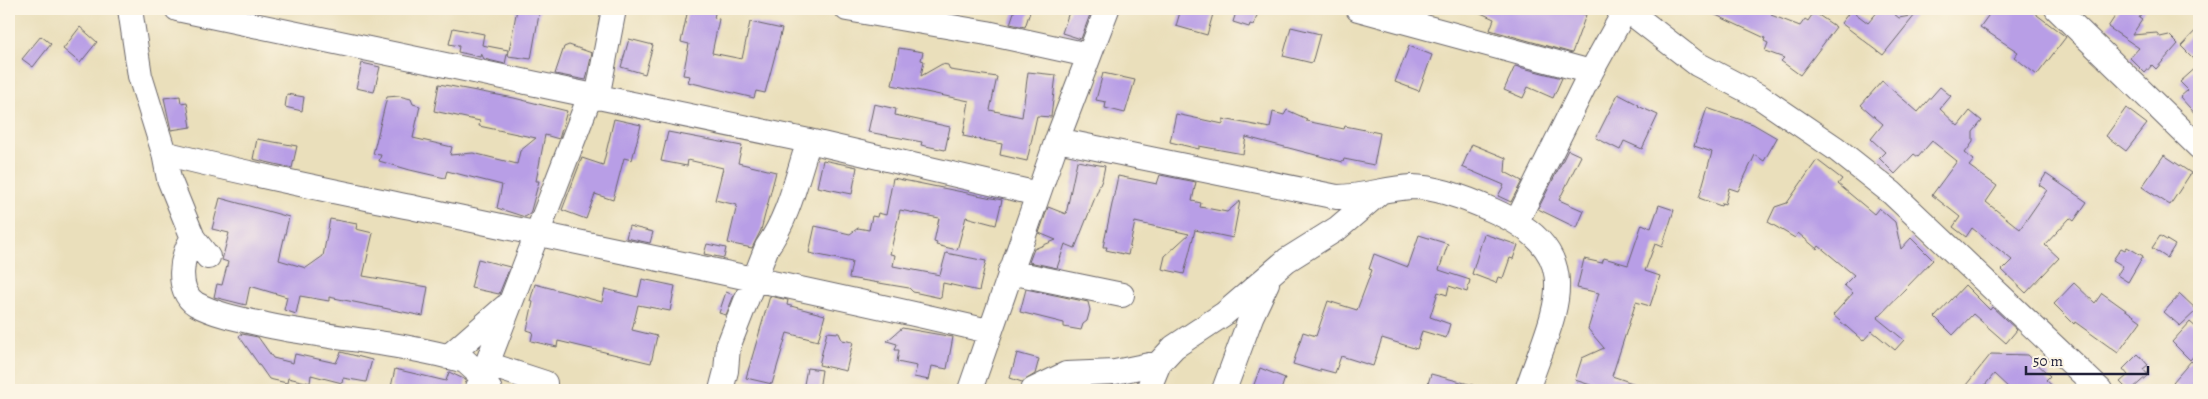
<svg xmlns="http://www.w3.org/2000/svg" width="2208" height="399" font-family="Alegreya,serif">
	<rect width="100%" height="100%" fill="#fcf5e5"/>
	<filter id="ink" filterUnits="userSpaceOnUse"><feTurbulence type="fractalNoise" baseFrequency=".02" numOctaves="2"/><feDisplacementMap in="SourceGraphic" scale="10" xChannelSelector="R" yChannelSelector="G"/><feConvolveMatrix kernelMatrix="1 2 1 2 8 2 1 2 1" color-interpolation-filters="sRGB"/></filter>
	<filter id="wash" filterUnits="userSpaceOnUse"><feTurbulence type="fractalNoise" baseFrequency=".0096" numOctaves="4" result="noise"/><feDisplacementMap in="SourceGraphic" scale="20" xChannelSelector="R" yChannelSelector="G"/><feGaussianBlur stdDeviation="1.12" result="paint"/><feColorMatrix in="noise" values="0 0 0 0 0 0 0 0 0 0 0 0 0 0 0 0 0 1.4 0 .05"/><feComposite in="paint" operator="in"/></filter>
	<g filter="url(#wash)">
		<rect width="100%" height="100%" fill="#eadfbb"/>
		<g id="blocks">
			<path fill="#b89ee6" d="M517 9H540L531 59 508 56Z
				M694 9H716L714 18 719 19 712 53 742 59 750 22 782 29 765 93 756 91 754 98 688 82 690 76 683 75 689 44 681 42 687 14Z
				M1015 9H1031L1025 27 1010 24Z
				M1070 9H1092L1081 39 1062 33Z
				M1181 9H1209L1208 12 1213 14 1207 35 1176 26Z
				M1237 9H1259L1254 25 1250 24 1249 27 1233 22Z
				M1472 9H1569L1586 15 1572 53 1490 30 1494 19Z
				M1703 9H1773L1771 15 1800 26 1805 19 1808 21 1814 12 1836 27 1800 75 1781 61 1784 58 1765 51 1768 43 1764 41 1765 38Z
				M1880 9H1888L1899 18 1915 15 1883 55 1841 23 1851 10 1868 23Z
				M1993 9H2037V15L2066 37 2037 75 2014 57 2018 52 1980 27Z
				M2120 9H2145L2139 18 2142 20 2132 35 2157 33 2160 37 2169 35 2178 44 2156 69 2152 65 2145 73 2130 58 2139 48 2108 27Z
				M80 27 97 42 80 63 63 49Z
				M1291 27 1320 34 1312 63 1283 56Z
				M2199 27V64L2181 46Z
				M453 28 484 34 482 45 508 50 505 64 484 59 481 53 480 57 458 52 459 46 449 44Z
				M41 36 51 44 33 67 22 59Z
				M629 39 653 45 645 74 621 67Z
				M569 45 592 53 586 80 555 74 564 47Z
				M1409 46 1432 55 1419 91 1395 82Z
				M899 48 923 52 921 60 924 61 921 76 942 64 948 65 950 70 997 77 990 110 1022 117 1028 72 1056 75 1051 117 1037 116 1027 161 1000 155 1002 144 963 136 969 101 892 85Z
				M362 63 380 67 374 92 356 88Z
				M2199 65V118L2180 97 2188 90 2180 82Z
				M1515 66 1562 78 1553 98 1528 87 1523 98 1504 90Z
				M1103 73 1135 80 1125 113 1105 108 1106 102 1096 100Z
				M1882 81 1918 112 1940 87 1951 96 1940 109 1958 126 1970 111 1982 121 1973 132V142L1965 153 1974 160 1969 166 1997 186 1986 202 2020 229 2047 190 2039 185 2046 174 2087 202 2074 221 2070 218 2045 245 2059 258 2026 293 2002 270 2012 260 1972 228 1966 237 1953 227 1960 217 1932 195 1957 161 1932 141 1918 157 1914 154 1895 174 1879 158 1885 152 1871 139 1883 124 1861 105Z
				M439 84 514 98 567 111 559 139 545 135 536 181H539L530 214 525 217 497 208 502 185 447 171 445 178 410 170 379 161 381 155 373 154 387 97 399 96 411 99 413 104 420 106 413 138 452 147 450 155 473 153 517 164 520 151 536 138 479 126 480 121 434 111Z
				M287 94 304 97 302 111 285 107Z
				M1618 94 1639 105 1638 106 1658 115 1642 149 1624 141 1620 150 1596 138Z
				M180 96 181 103 187 102 191 127 171 130 164 98Z
				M874 104 896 109 895 115 950 127 945 150 921 145 922 142 868 132Z
				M1707 108 1753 124 1777 138 1764 161 1755 155 1738 191 1729 188 1725 204 1722 203 1721 206 1699 198 1712 152 1694 146Z
				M2126 108 2147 124 2126 151 2106 136Z
				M1287 110 1307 119 1306 121 1344 129 1345 126 1380 133 1374 165 1344 159 1343 162 1246 137 1243 154 1199 146V149L1170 142 1176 114 1223 124V119L1270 128 1273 112 1284 115Z
				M614 119 641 125 632 160 624 158 613 200 595 194 586 219 562 210 582 158 603 165Z
				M668 132 742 146 738 163 776 172 761 230 752 248 728 243 737 205 715 200 723 168 688 160 687 166 661 161Z
				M257 139 297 146 292 168 253 159Z
				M1472 144 1506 158 1505 172 1522 181 1511 202 1498 196 1504 185 1462 167Z
				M1568 150 1581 156 1559 200 1584 211 1577 228 1538 209Z
				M2164 155 2191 173 2170 205 2142 187Z
				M823 160 857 167 852 194 817 187Z
				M1817 160 1842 179 1838 184 1874 214 1879 208 1895 222 1901 249 1911 238 1933 260 1877 318 1904 340 1895 350 1872 331 1863 341 1833 315 1853 293 1844 285 1854 275 1819 246 1817 249 1798 233 1795 238 1768 222 1775 207 1787 203Z
				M1077 161 1105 166 1102 180 1075 248 1065 244 1057 268 1029 262 1034 249 1056 240 1039 233 1048 207 1066 214Z
				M1160 175 1196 182 1192 201 1201 203 1200 207 1227 212 1240 201 1233 238 1195 230 1184 274 1162 269 1165 256 1189 234 1135 222 1128 255 1106 250 1107 247H1103L1118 176 1157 184Z
				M893 178 1002 200 996 225 966 217 957 250 936 245 937 243 934 242 939 218 900 210 890 254 895 255 893 266 940 275 946 253 986 261 979 291 943 283 941 298 913 292 909 288 849 278 852 262 809 253 815 226 850 234 858 228 869 230 872 216 877 217 878 213 886 215Z
				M220 198 289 217 279 260 306 268 323 256 330 219 357 224 356 229 373 233 363 276 428 287 423 316 329 297V301L300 296 296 314 284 310 287 297 250 286 246 305 214 297 217 284 222 285 228 262 222 260 229 233 212 229Z
				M1659 205 1674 210 1662 247 1655 244 1645 271 1660 276 1650 306 1636 302 1612 376 1647 388 1646 390H1606L1575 380 1582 358 1604 348 1588 329 1599 293 1577 288 1584 259 1602 263 1604 258 1628 265 1642 224 1651 228Z
				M629 226 653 232 650 243 626 238Z
				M1484 234 1518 245 1513 259 1510 258 1503 278 1498 277 1496 283 1472 274Z
				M1419 235 1448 244 1439 270 1470 280 1467 292 1449 286 1447 295 1438 292 1430 317 1450 324 1446 338 1422 331 1417 349 1382 338 1373 366 1341 356 1335 373 1320 369V372L1293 364 1303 332 1316 336 1328 301 1357 310 1372 270 1369 269 1374 254 1408 267Z
				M2160 236 2175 245 2167 258 2152 248Z
				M707 244 726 248 724 258 704 254Z
				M2127 247 2143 256 2128 282 2117 275 2123 266 2113 260 2121 248 2125 250Z
				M478 259 510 267 499 294 471 288Z
				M642 279 675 286 670 311 638 305 632 330 657 336 651 363 558 341 557 347 531 341 533 332 527 330 533 302 530 301 535 284 602 302 605 289 638 297Z
				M2074 283 2095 303 2102 293 2141 321 2118 353 2075 322 2074 324 2054 304Z
				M1965 285 1990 310 1992 307 2017 330 2006 343 1973 314 1953 335 1935 317Z
				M1026 289 1088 302 1090 310 1087 321 1083 324 1081 330 1064 327V323L1020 312Z
				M726 292 734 295 726 315 719 313Z
				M2180 294 2197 310 2180 326 2164 312Z
				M770 296 788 300 787 305 825 315 818 341 787 333 772 384 746 378Z
				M2190 322 2199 330V350L2190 360 2172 342Z
				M902 328 953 337 947 369 932 366 929 380 914 377 917 366 897 362 899 350H895L897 344 887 341Z
				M827 332 839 333 842 340 853 342 846 371 819 365Z
				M242 334 258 337 273 358 293 363 295 354 336 363 341 352 372 360 366 382 343 378 342 383 311 375 310 383 288 378 287 383 269 379 239 336Z
				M1017 353 1039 359 1035 374 1022 382 1010 378Z
				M1991 354 2028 355 2050 376 2046 380 2057 390H2011L1994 374 1981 390H1962Z
				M2138 354 2148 365 2143 369 2148 375 2131 390H2128L2120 382 2128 375 2123 369Z
				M2191 361 2199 368V390H2182L2173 382Z
				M807 368 822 370 819 390H803Z
				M1260 368 1285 378 1281 390H1252Z
				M395 369 446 381 449 372 466 380 464 390H393V388L391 387Z
				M1431 374 1476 386 1475 390H1426Z"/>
		</g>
	</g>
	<g filter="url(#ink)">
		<use href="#blocks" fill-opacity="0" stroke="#686468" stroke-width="1"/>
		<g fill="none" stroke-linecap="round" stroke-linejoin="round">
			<g stroke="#686468" stroke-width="26">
				<path id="minor" d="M130 9 140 76 164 153 169 179 193 238 208 257
					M177 9 809 141 1038 194
					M847 9 987 33 1088 55
					M1358 9 1591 72
					M1626 9 1697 64 1760 97 1835 148 1892 193 2100 390
					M2057 9 2199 147
					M597 98 614 9
					M1057 140 1337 197C1363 197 1387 188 1412 187 1438 187 1468 199 1492 210 1592 254 1554 310 1527 390
					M164 153C250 175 338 192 425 210 613 250 801 287 988 331
					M1517 221 1591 72 1626 9
					M193 238C181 254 175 291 196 304 216 315 244 320 266 325 332 339 400 342 465 361L476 371 490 390
					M1010 272 1122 295
					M448 357 505 307
					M487 364 545 383
					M477 390 590 96
					M721 390 726 371 728 347 767 247C789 217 797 176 809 141
					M970 390 1057 140 1107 9
					M1033 390 1066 374 1115 372 1159 363
					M1148 390 1159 363 1174 347 1224 314 1287 260 1338 228 1379 193
					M1224 390 1251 317 1267 283"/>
			</g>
			<use href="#minor" stroke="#fff" stroke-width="24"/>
		</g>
	</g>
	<rect width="2208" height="399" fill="none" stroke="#fcf5e5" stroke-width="30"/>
	<path d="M2026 366v8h122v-8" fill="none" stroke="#22223b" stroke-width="2.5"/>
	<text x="2033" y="366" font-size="15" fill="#22223b" stroke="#fcf5e5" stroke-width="4" paint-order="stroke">50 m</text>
</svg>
